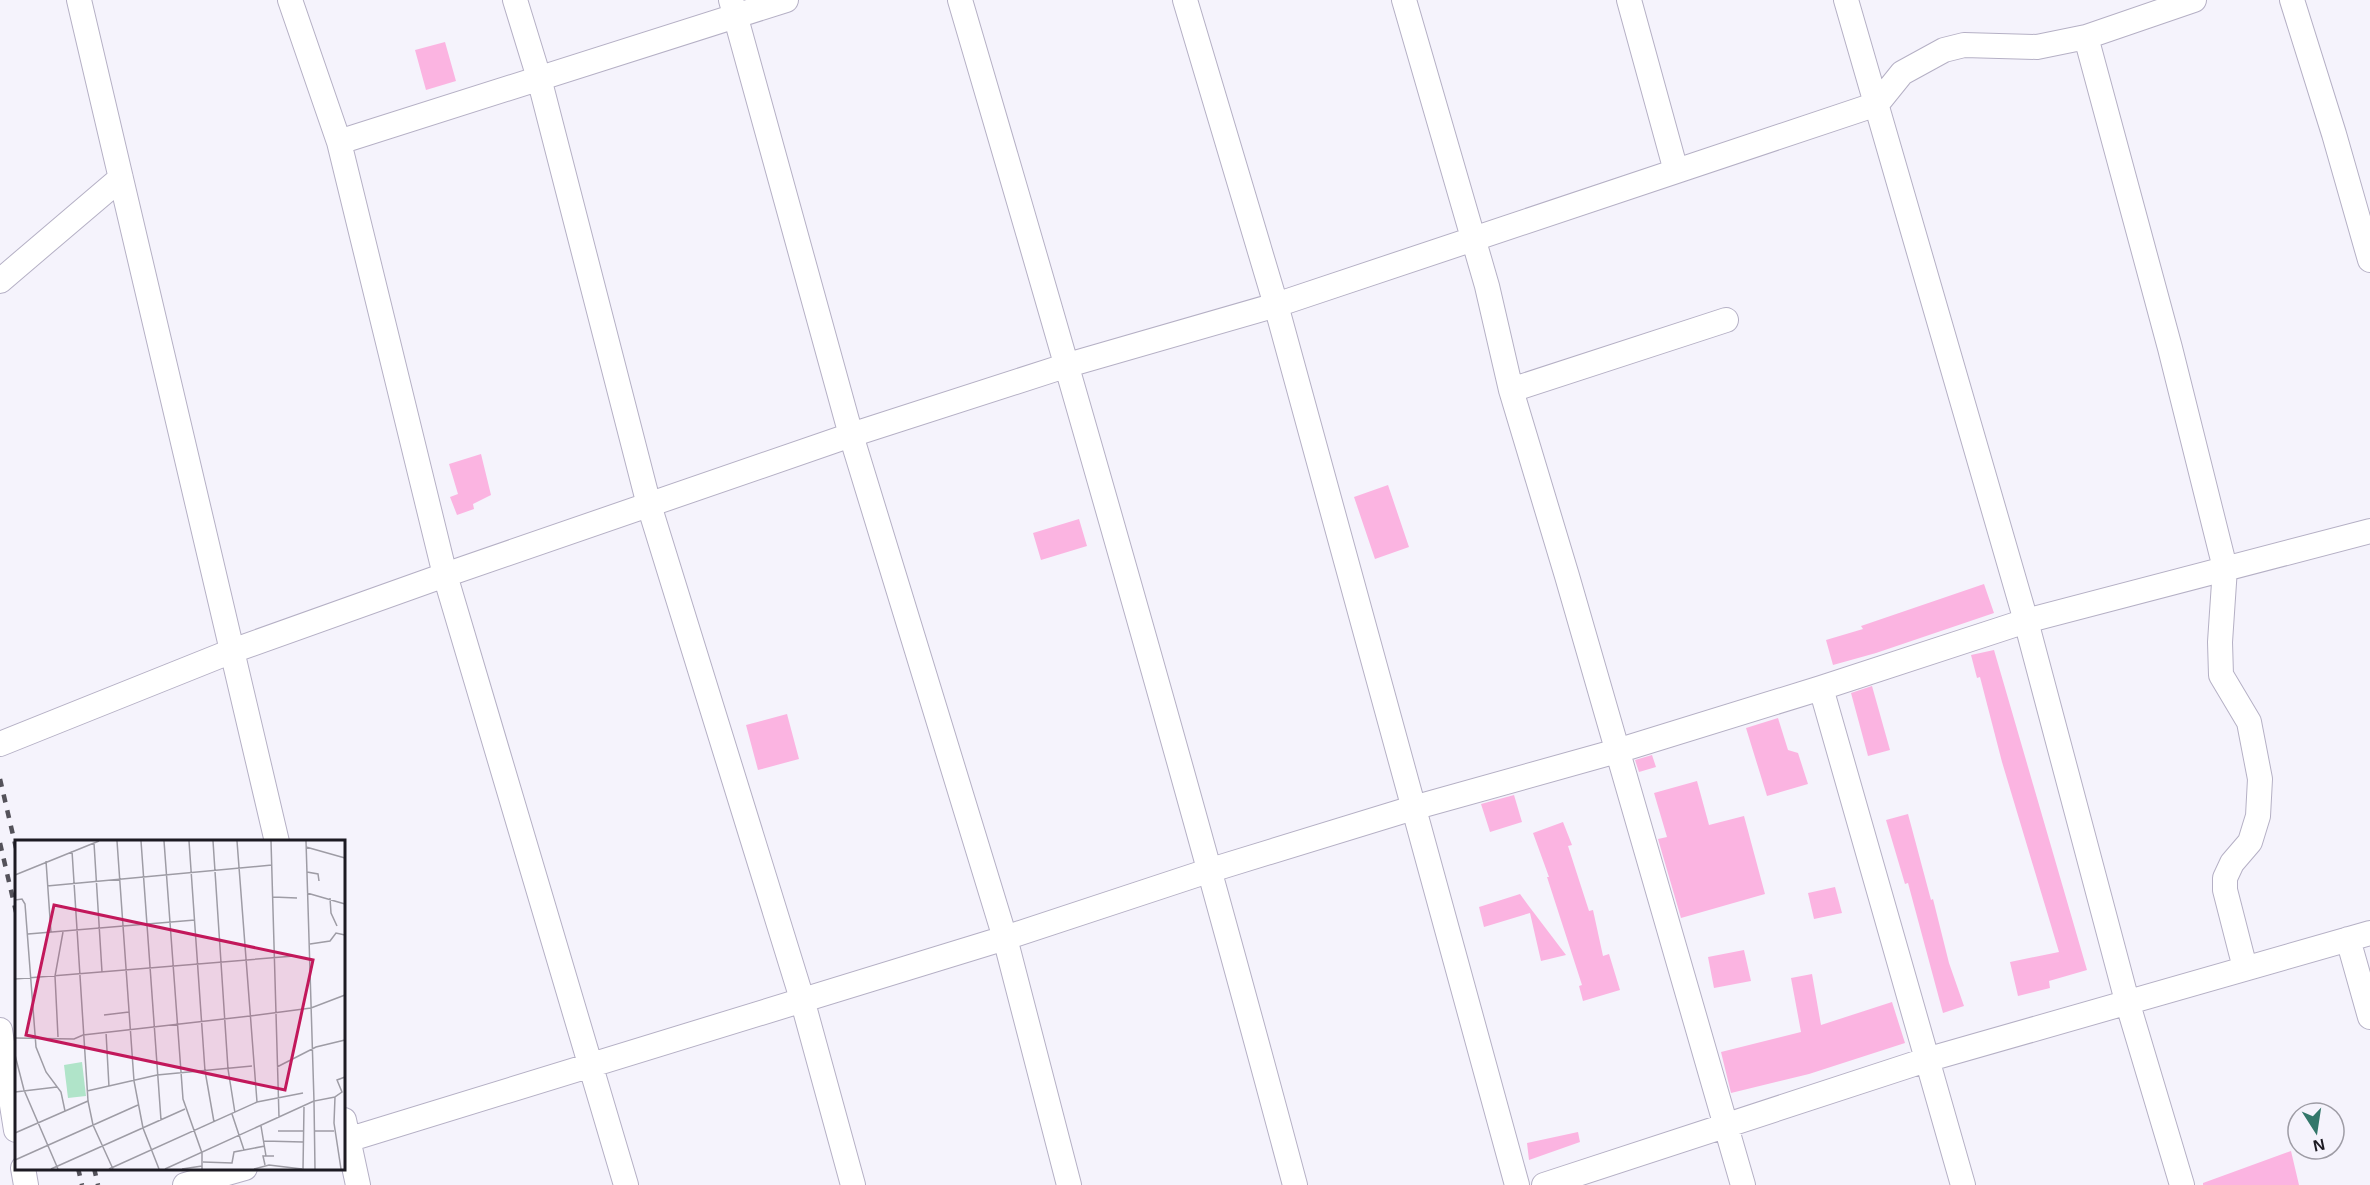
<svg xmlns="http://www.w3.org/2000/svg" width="2370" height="1185" font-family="Helvetica,sans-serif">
	<rect width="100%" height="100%" fill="#f5f3fc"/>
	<path fill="#fbb4e1" d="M445 42 456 81 426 90 415 50Z
		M481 454 491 495 473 504 474 509 457 515 450 497 458 494 449 464Z
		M1388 485 1409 547 1375 559 1354 497Z
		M1079 519 1087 546 1041 560 1033 533Z
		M1984 584 1994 613 1876 653 1833 665 1826 640 1863 629 1861 626Z
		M1994 650 2087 970 2049 981 2050 988 2018 996 2010 962 2059 952 2002 762 1980 677 1977 678 1971 655Z
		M1872 686 1890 750 1868 756 1851 693Z
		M787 714 799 759 758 770 746 725Z
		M1778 718 1788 750 1798 753 1808 784 1767 796 1746 728Z
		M1652 755 1656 767 1639 772 1635 760Z
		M1697 781 1709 825 1744 816 1765 894 1681 918 1658 839 1667 837 1654 793Z
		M1514 795 1522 822 1490 832 1481 804Z
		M1908 814 1931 900 1933 899 1949 963 1964 1006 1943 1013 1908 883 1905 884 1886 820Z
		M1563 822 1572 845 1568 846 1589 911 1593 910 1603 956 1609 954 1620 990 1583 1001 1579 986 1582 985 1547 877H1549L1533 833Z
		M1835 887 1842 913 1814 919 1808 893Z
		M1520 894 1528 905 1566 955 1541 961 1530 913 1484 927 1479 907Z
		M1744 950 1751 981 1714 988 1708 957Z
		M1812 974 1821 1025 1892 1002 1905 1043 1809 1074 1731 1093 1721 1052 1801 1032 1791 978Z
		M1578 1132 1580 1142 1529 1160 1527 1143Z
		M2291 1151 2299 1185H2203V1183Z"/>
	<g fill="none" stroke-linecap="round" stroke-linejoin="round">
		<g stroke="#b5b0c5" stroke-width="26">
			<path id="minor" d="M79 0 277 842
				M290 0 339 142 445 575 626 1185
				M515 0 539 78 649 505 802 999 853 1185
				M731 0 851 435 1005 938 1069 1185
				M960 0C1076 394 1189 788 1295 1185
				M1185 0 1276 305 1517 1185
				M1404 0 1487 286 1511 390 1567 576 1743 1185
				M1629 0 1676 171
				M1846 0 2026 621 2127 1001 2182 1185
				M2292 0 2334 134 2370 260
				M2086 37 2170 348 2225 568 2220 642 2221 675 2249 722 2260 779 2258 816 2250 842 2232 863 2225 878V890L2245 968
				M339 142 786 0
				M0 281 121 178
				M1511 390 1726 320
				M1821 688 1963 1185
				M0 744 232 651 445 575 851 435 1068 365 1276 305 1877 104 1902 73 1944 50 1964 45 2037 47 2086 37 2194 0
				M2348 939 2370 1017
				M0 1030 16 1130
				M344 1120 358 1185
				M344 1141 1005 938 1211 870 1413 808 1617 751 1821 688 2026 621 2370 531
				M23 1168 26 1185
				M185 1185 245 1168
				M1544 1185 1926 1060 2370 933"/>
		</g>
		<use href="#minor" stroke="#fff" stroke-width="24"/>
		<path stroke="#54525a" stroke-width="4.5" stroke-dasharray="8 8" stroke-linecap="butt" d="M0 779 16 848
			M0 843 16 912
			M78 1168 82 1185
			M94 1168 98 1185"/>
	</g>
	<g transform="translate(15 840)">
		<rect width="330" height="330" fill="#f5f3fc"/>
		<path d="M67 222 71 256 53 258 49 225Z" fill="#b0e4c9"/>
		<path fill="none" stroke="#9e9ca5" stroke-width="1.5" d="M102 1 119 241 128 288 144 329M126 1 146 280M149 1 168 259 187 313V329M174 1 190 231 199 282M198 1 213 229 220 273M222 1 242 262M256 1 264 277M79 3 87 132M291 7 330 18M57 11 73 261 78 285 98 329M31 21 36 93M292 32 303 34 304 41M0 35 84 1M32 46 257 25M292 53 330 64M258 57 282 58M315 58 316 73 322 86M0 60 7 59 10 64 21 207 31 232 46 252 50 271M13 94 180 80M295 104 315 101 321 93 330 95M0 139 279 116M89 175 114 172M91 192 94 247M43 197 40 136 48 92M0 198 59 199 68 195 235 176 296 168 330 155M0 215 9 250 43 329M262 227 301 207 330 200M72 251 142 235 237 226M0 252 42 247M217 274 229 310M246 286 251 316M263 291H289M300 291H319M0 293 73 261M249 301 288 302M0 320 123 265M188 322 217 323 219 312 250 306M250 325 248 316H259M36 329 170 269M94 329 242 262 288 253M150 329 299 261 291 1M167 329 187 326M239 329 254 325 287 329M288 329 289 267M300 329 299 261 320 257M326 329 319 283 320 257 327 252 322 240 330 237"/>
		<path fill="#c2185b" fill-opacity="0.15" stroke="#c2185b" stroke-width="3" d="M39 65 298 120 270 250 11 195Z"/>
		<rect width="330" height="330" fill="none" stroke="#1c1a22" stroke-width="3"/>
	</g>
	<g transform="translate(2316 1131) rotate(168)"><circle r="28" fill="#f5f3fc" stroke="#9e9ca5" stroke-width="1.5"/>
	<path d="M0-4.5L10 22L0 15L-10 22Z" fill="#33776a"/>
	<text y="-9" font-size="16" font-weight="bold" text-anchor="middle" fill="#1c1a22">N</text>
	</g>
</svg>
